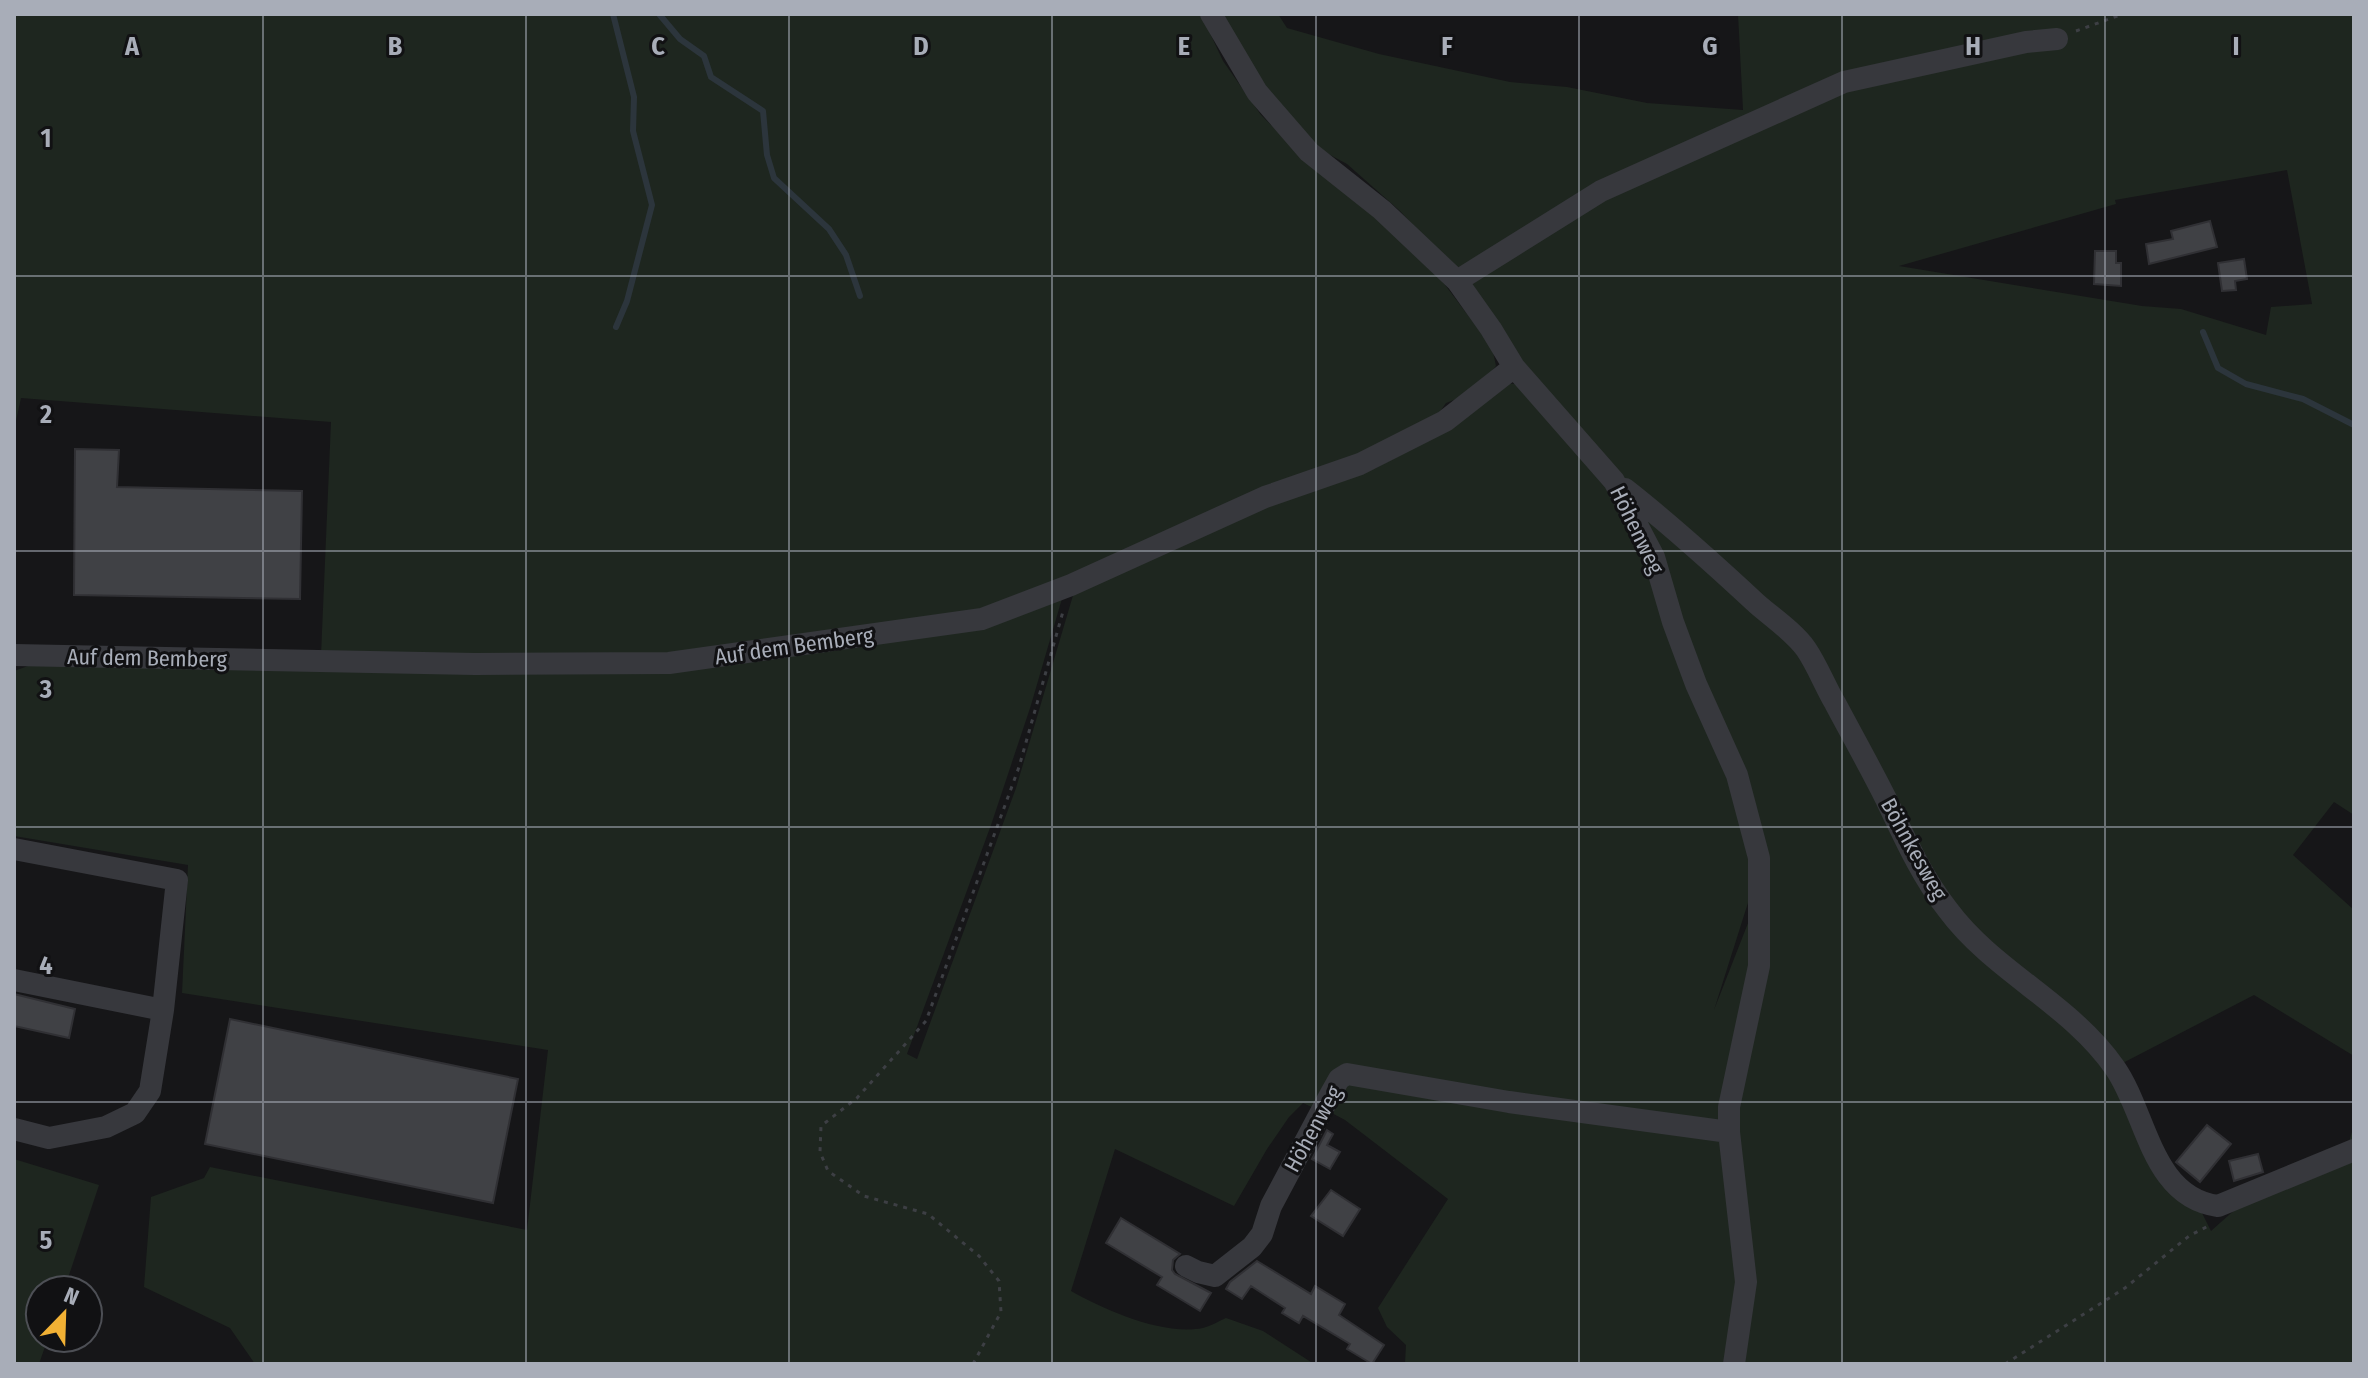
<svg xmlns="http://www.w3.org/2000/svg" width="2368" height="1378" font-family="'Fira Sans Condensed',sans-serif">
	<rect width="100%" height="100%" fill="#161618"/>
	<path fill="#1e261f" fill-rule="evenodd" d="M14 14H1201L1223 61 1261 115 1303 157 1387 226 1433 269 1492 347 1496 366 1483 382 1462 397 1446 403 1437 416 1366 458 1260 497 1122 553 1068 578 1031 705 991 825 907 1054 917 1059 1016 788 1074 592 1146 562 1213 529 1297 495 1376 468 1416 446 1503 383 1515 384 1528 393 1607 483 1626 514 1644 555 1665 621 1689 685 1730 776 1740 813 1753 887 1714 1010 1768 872 1736 772 1679 627 1644 517 1611 462 1536 379 1469 289 1470 282 1480 270 1550 230 1671 165 1804 103 1801 97 1744 119 1598 186 1471 262 1457 268 1442 256 1400 211 1347 164 1321 150 1274 105 1238 57 1214 14H1278L1287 28 1379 54 1510 82 1567 87 1647 103 1743 110 1738 14H2354V815L2334 802 2293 855 2354 910V1056L2254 995 2117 1066 2077 1021 2012 971 1960 918 1954 923 2008 976 2074 1024 2100 1051 2125 1090 2153 1154 2167 1180 2178 1192 2197 1203 2211 1231 2239 1206 2344 1159 2354 1125V1364H1405L1406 1345 1387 1327 1378 1308 1448 1199 1345 1120 1328 1111C1336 1097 1340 1083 1358 1081L1521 1110 1676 1132 1679 1122 1480 1093 1343 1068 1318 1110 1303 1103 1289 1117 1267 1149 1234 1206 1115 1149 1071 1291C1105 1310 1163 1336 1203 1328 1211 1326 1219 1321 1226 1318L1263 1331 1314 1364H255L230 1328 144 1287 151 1197 204 1178 210 1167 527 1230 548 1050 182 993 188 865 14 836V671L39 662 655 668 817 652 799 635 675 654 528 659 321 655 331 422 21 398 14 430ZM2287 170 2312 304 2271 307 2266 335 2181 309 2142 306 1899 266 2116 204 2115 200Z
		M14 1159 99 1185 64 1290H40V1338H48L39 1364H14Z"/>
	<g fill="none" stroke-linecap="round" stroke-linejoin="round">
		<path stroke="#2c353c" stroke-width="6" d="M613 14 634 97 633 131 652 205 627 301 616 327
			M659 14 680 39 704 56 711 77 763 111 767 155 774 178 829 229 846 255 860 296
			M2203 332 2218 368 2246 384 2303 399 2354 425"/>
	</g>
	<path fill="#404145" stroke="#303034" stroke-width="2" d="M2210 221 2217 247 2149 264 2146 244 2173 239 2171 231Z
		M2095 251H2116V263H2121V286L2094 284Z
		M2244 259 2247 279 2235 281 2236 290 2222 291 2218 263Z
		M75 449 119 450 117 487 302 491 300 599 74 595Z
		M14 994 75 1009 69 1038 14 1026Z
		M230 1019 518 1079 493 1203 205 1144Z
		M2207 1125 2231 1144 2200 1182 2176 1162Z
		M1327 1130 1333 1134 1327 1145 1340 1152 1330 1169 1312 1159Z
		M2258 1154 2263 1172 2234 1181 2229 1161Z
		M1331 1190 1360 1209 1343 1236 1311 1216Z
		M1121 1218 1180 1254 1173 1260 1172 1270 1175 1274 1211 1293 1200 1311 1157 1285 1162 1277 1106 1243Z
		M1257 1261 1311 1294 1315 1286 1345 1304 1339 1315 1384 1345 1372 1364 1347 1349 1350 1344 1303 1316 1299 1323 1282 1313 1285 1308 1251 1286 1242 1299 1226 1289 1230 1282Z"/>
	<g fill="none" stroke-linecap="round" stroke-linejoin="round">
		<path stroke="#3d3f44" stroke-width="3" stroke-dasharray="4 6" stroke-linecap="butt" d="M2076 31 2123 14
			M973 1364 1001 1312 999 1281 979 1256 928 1214 864 1196 828 1171 820 1152 821 1126 857 1098 926 1021 1019 767 1064 608
			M2005 1364 2125 1288 2189 1236 2210 1225"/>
		<path stroke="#37383d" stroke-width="22" d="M1211 14 1257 92 1309 152 1382 210 1457 281 1491 329 1514 367 1614 481 1654 557 1673 622 1696 684 1737 775 1759 858V966L1729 1107V1132L1746 1282 1734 1364
			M1457 281 1601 191 1844 82 2026 42 2057 39
			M1625 489C1671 525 1714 564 1757 604 1773 618 1794 632 1806 649 1817 665 1825 686 1835 703 1852 735 1870 767 1886 799 1904 837 1922 877 1948 910 1994 972 2071 1004 2115 1068 2147 1114 2151 1197 2218 1206L2354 1150
			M14 655 475 664 669 663 982 619 1071 585 1265 497 1360 464 1445 421 1514 367
			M14 849 177 880 163 1010
			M14 980 163 1010 150 1091 135 1113 106 1127 49 1138 14 1129
			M1186 1266 1198 1272 1215 1276 1252 1247 1262 1234 1271 1206 1329 1097 1339 1079 1347 1074 1509 1102 1729 1132"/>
	</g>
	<path fill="none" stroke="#a8adb8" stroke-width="2" stroke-opacity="0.55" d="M263 14V1364M526 14V1364M789 14V1364M1052 14V1364M1316 14V1364M1579 14V1364M1842 14V1364M2105 14V1364M14 276H2354M14 551H2354M14 827H2354M14 1102H2354"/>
	<g text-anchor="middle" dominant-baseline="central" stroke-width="6" stroke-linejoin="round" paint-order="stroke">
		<g font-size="22" fill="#a8adb8" stroke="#111113">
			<text transform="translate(1637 530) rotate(64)">Höhenweg</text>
			<text transform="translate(794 646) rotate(-8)">Auf dem Bemberg</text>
			<text transform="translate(147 658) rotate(1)">Auf dem Bemberg</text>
			<text transform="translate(1914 849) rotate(61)">Böhnkesweg</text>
			<text transform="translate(1313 1129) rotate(-61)">Höhenweg</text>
		</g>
	</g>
	<g font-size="26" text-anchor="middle" font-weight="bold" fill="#a8adb8" stroke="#111113" stroke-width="6" stroke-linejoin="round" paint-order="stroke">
		<text x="132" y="55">A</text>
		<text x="395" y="55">B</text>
		<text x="658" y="55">C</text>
		<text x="921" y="55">D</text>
		<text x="1184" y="55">E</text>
		<text x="1447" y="55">F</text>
		<text x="1710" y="55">G</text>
		<text x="1973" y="55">H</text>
		<text x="2236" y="55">I</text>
		<text x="46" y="147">1</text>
		<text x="46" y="423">2</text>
		<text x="46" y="698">3</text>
		<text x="46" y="974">4</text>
		<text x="46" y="1249">5</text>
	</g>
	<rect width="2368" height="1378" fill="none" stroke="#a8adb8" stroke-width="32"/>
	<g transform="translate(64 1314) rotate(23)"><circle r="38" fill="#111113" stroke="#4d4f55" stroke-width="2"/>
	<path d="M0-6L14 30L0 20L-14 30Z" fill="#f2b134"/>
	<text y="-12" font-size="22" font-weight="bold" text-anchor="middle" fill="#a8adb8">N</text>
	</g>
</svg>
